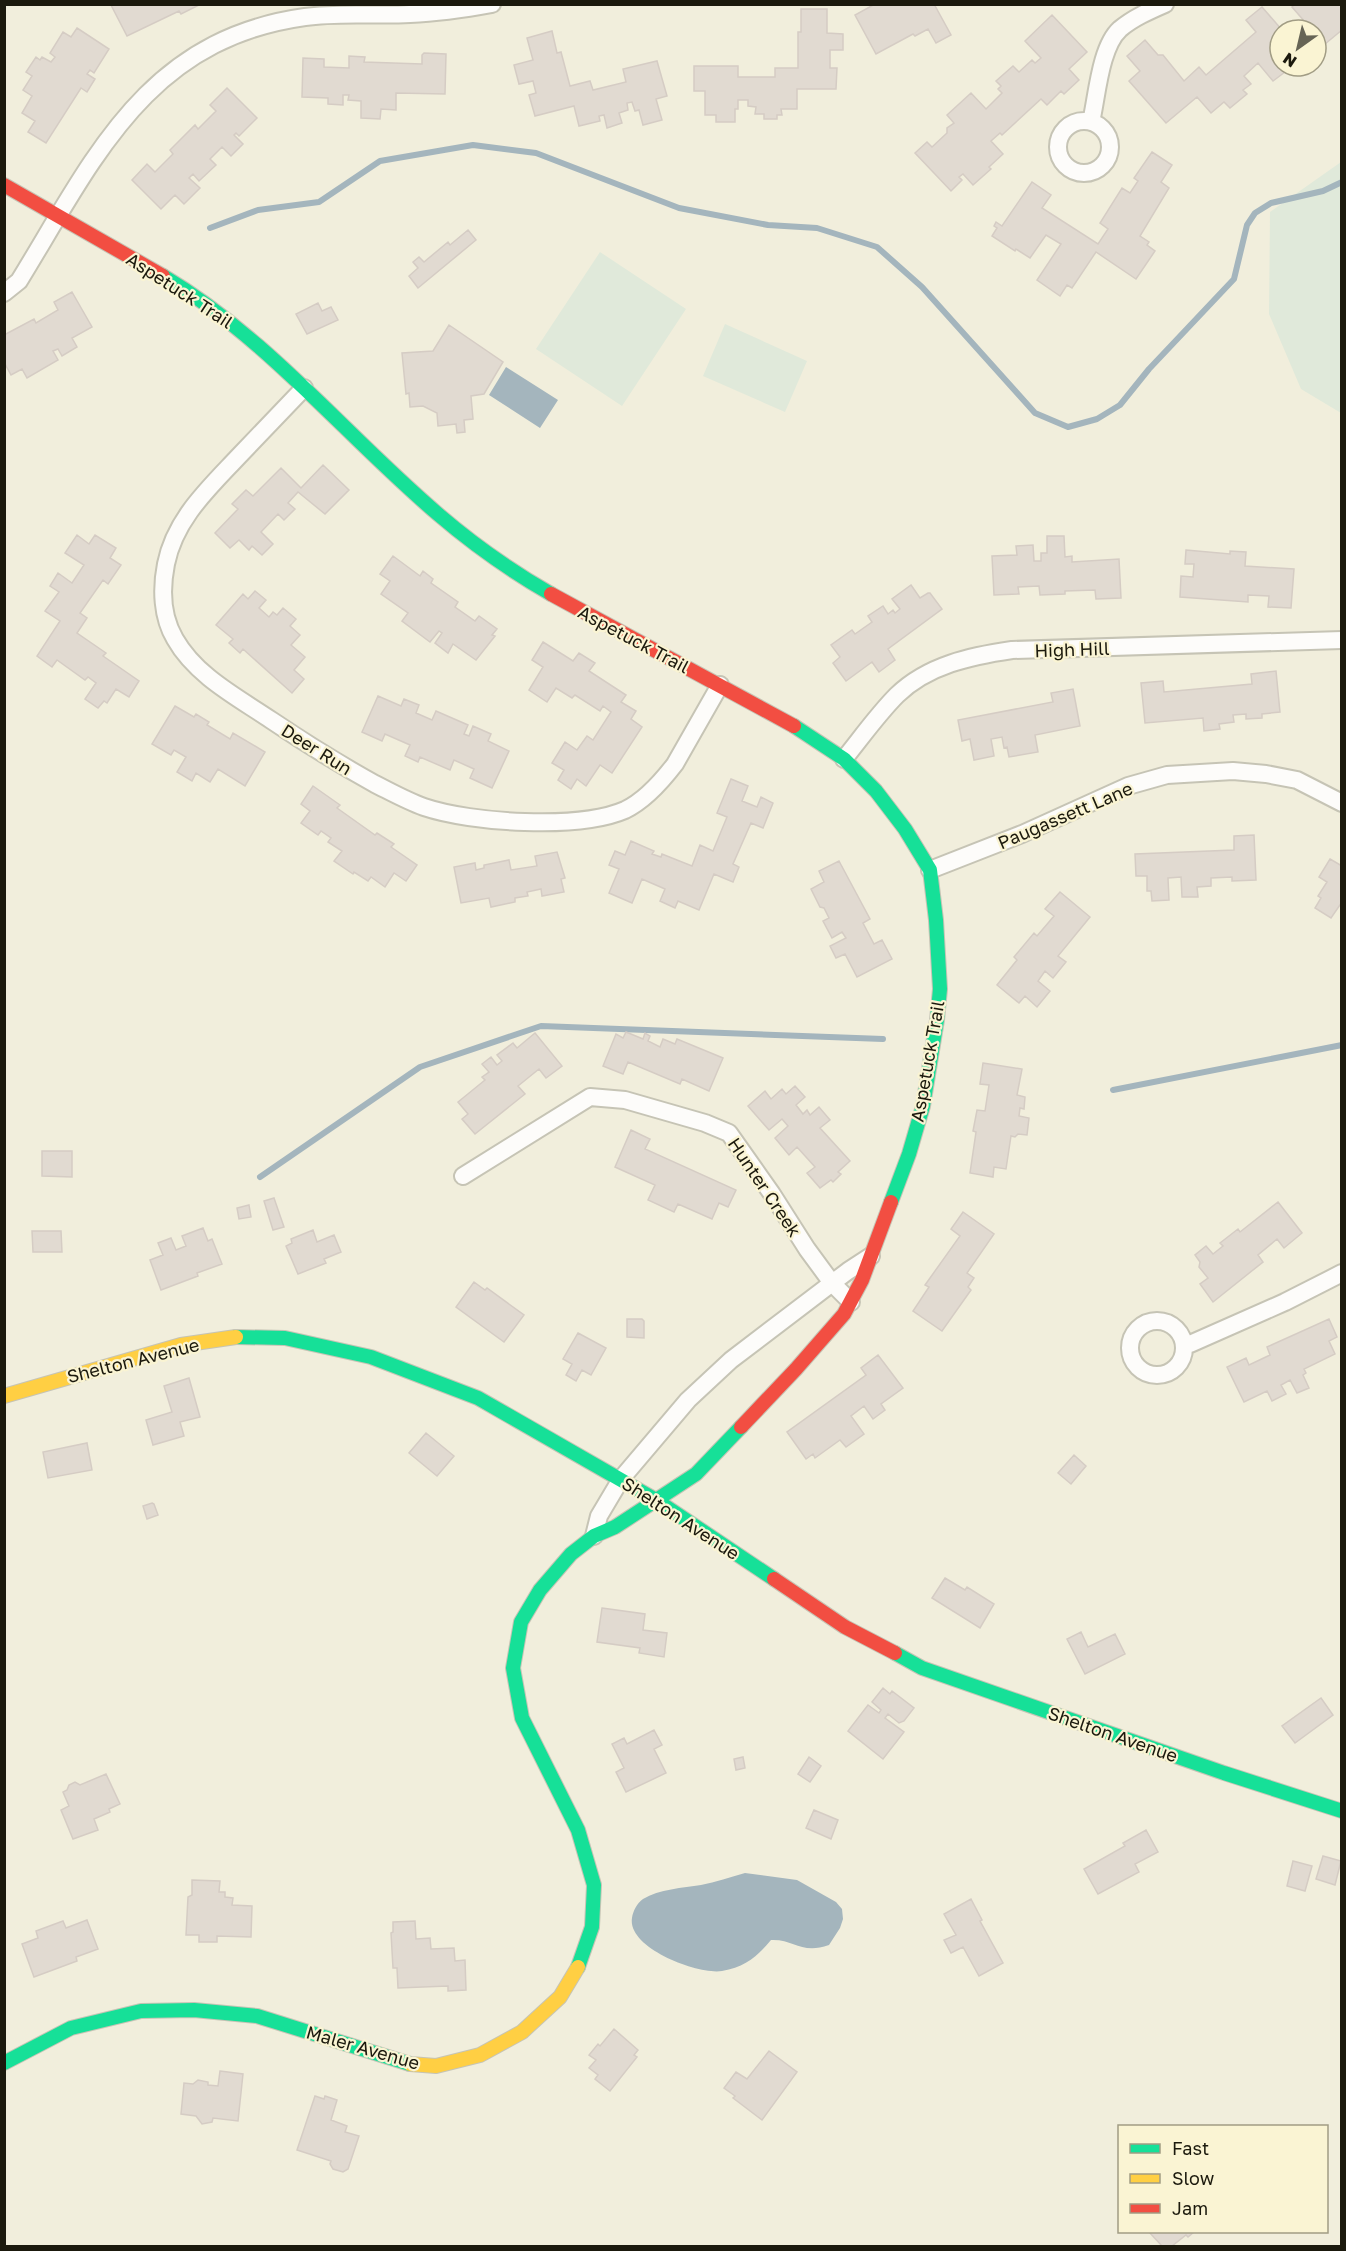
<svg xmlns="http://www.w3.org/2000/svg" width="1346" height="2251" font-family="'Golos Text',sans-serif">
	<rect width="100%" height="100%" fill="#f1eedc"/>
	<path fill="#e0e9da" d="M1341 162V413L1301 389 1269 314 1270 212Z
		M600 252 686 309 622 406 536 349Z
		M725 324 807 361 785 412 703 376Z"/>
	<path fill="#a4b5bd" d="M506 367 558 400 540 428 489 395Z
		M745 1873 797 1880 836 1902 842 1909 843 1919 840 1928 829 1945C801 1955 795 1939 771 1940 757 1957 745 1967 722 1971 698 1975 627 1948 632 1918 633 1911 637 1903 643 1899 659 1889 683 1888 701 1885 716 1882 730 1877 745 1873Z"/>
	<g fill="none" stroke-linecap="round" stroke-linejoin="round">
		<path stroke="#a4b5bd" stroke-width="6" d="M210 228 258 210 319 202 380 161 473 145 536 153 679 208 768 225 817 228 877 247 922 287 1035 413 1068 427 1097 419 1120 405 1149 369 1234 279 1247 225 1255 213 1271 203 1323 191 1342 182
			M1113 1090 1342 1045
			M260 1177 420 1067 541 1026 883 1039"/>
	</g>
	<path fill="#e1dad1" stroke="#d5ccc4" stroke-width="1.5" d="M113 4H199V5L181 14 179 11 127 36 111 5Z
		M875 4H934L951 35 936 43 928 29 915 36 913 34 876 54 855 15Z
		M1295 4H1342V30L1325 44 1316 34V30H1312L1292 7Z
		M1262 7 1282 30H1280L1279 65 1285 72 1273 81 1258 63 1244 76 1251 84 1243 90 1247 94 1230 108 1224 102 1211 113 1197 97 1166 123 1129 81 1140 71 1127 56 1145 40 1158 55H1163L1184 81 1199 67 1206 75 1256 32 1246 20Z
		M801 9H827V33L843 34V50H830V68H837L836 89H797V109H781L782 115H777V119H764V114H755L756 107 748 106V100H738V109H735V122H716V115H705V91H694V66H738V77H775V68H798V32H801Z
		M1052 15 1087 52 1069 69 1079 80 1064 94 1061 91 1047 105 1041 99 1002 135 1000 133 991 141 1003 154 989 167 991 169 973 185 963 174 959 177 962 180 951 191 915 153 927 142 932 147 947 133V128L954 123 947 115 971 93 986 109 1002 93 998 89 1001 86 996 81 1013 66 1019 72 1032 60 1035 63 1041 58 1025 41Z
		M77 28 109 49 94 73 90 70 87 74 95 79 87 92 81 88 46 143 28 132 35 121 22 113 32 96 23 90 32 76 26 72 36 57 40 60 42 57 51 62 55 57 50 53 63 32 71 37Z
		M552 31 557 53 561 52 570 86 590 81 593 90 626 82 623 69 657 61 667 96 656 99 662 120 643 125 639 110 635 111 632 102 627 103 628 110 619 113 622 123 607 128 604 115 599 116 600 121 579 126 574 106 535 116 529 95 536 93 533 81 519 84 514 65 533 60 527 38Z
		M424 53 446 54 445 94 396 93V110L381 109 380 119 361 118V101L348 100 349 95H343V105L328 104V98L302 97 303 58 324 59V67L349 68V56L365 57 364 62 422 64V55Z
		M227 88 257 118 239 136 236 133 234 135 243 144 231 156 222 147 210 159 216 165 199 181 193 174 189 178 200 188 184 204 175 195 161 209 132 180 147 164 155 172 173 154 170 150 195 125 198 129 216 111 210 105Z
		M1152 152 1172 165 1161 182 1169 188 1140 236 1149 242 1147 245 1155 251 1136 279 1096 252 1072 288 1067 285 1060 296 1037 280 1061 244 1046 235 1030 258 1016 249 1015 251 992 236 997 228 994 226 996 222 1002 226 1032 182 1051 195 1042 208 1098 244 1108 229 1100 223 1122 188 1130 193 1138 181 1134 178Z
		M468 230 476 240 418 288 409 276 418 268 413 262 419 257 424 262 448 242 450 245Z
		M72 292 92 327 72 338 77 347 62 356 58 349 53 351 58 360 27 378 22 369 11 375 4 362V335L34 319 36 323 58 310 54 302Z
		M318 303 322 311 331 307 338 320 307 334 296 314Z
		M449 325 503 362 484 394 471 396 473 419 464 420 465 432 457 433 456 424 438 426 437 413 423 406 410 407 409 393 406 394 402 353 433 351Z
		M323 465 349 490 325 514 298 492 288 503 295 509 284 520 278 514 261 532 273 544 262 555 252 546 249 550 239 540 230 548 215 533 238 509 232 504 246 490 253 496 281 468 301 488Z
		M77 535 89 544 95 535 116 548 110 558 121 565 108 584 103 580 80 613 87 618 77 633 106 653 103 656 139 681 129 697 116 689 107 703 104 701 98 708 85 699 96 683 88 677 85 680 57 660 52 667 37 656 60 621 45 611 59 592 50 586 58 573 72 583 84 565 65 553Z
		M1047 536H1064L1065 557 1072 556V562L1119 559 1121 598 1096 599 1095 590 1065 591V594L1040 595 1039 586 1018 587 1019 594 994 595 992 556 1017 555 1016 546 1033 545 1034 561H1041V553H1047Z
		M1186 550 1230 554V551L1246 552 1245 566 1294 569 1291 608 1268 607 1269 596 1248 595V602L1180 597 1181 576 1193 577 1194 564H1185Z
		M393 556 420 576 423 571 433 579 431 583 458 602 455 607 475 621 479 616 497 629 492 635 495 636 476 660 453 644 448 653 435 643 442 633 439 631 430 642 402 621 408 613 381 594 390 581 380 574Z
		M911 585 920 598 928 593H930L942 609 888 649 895 660 879 672 872 662 846 681 833 663 840 657 831 645 852 630 855 634 872 622 868 616 883 606 888 614 893 610 895 613 900 609 892 599Z
		M255 591 266 600 259 608 269 617 273 612 277 615 283 608 296 619 290 626 300 635 291 645 305 657 294 670 304 679 292 693 243 649 240 653 229 643 233 639 216 625 243 594 248 599Z
		M543 642 573 661 579 653 595 663 589 671 626 695 621 702 636 711 631 719 642 727 612 773 600 765 586 786 577 779 571 789 558 780 564 770 552 763 565 742 577 750 587 736 593 740 611 712 603 706 600 711 575 695 572 698 556 688 547 702 529 690 543 667 532 660Z
		M1276 671 1280 712 1262 714V718L1246 719V714L1233 715 1234 722 1219 724 1220 729 1204 731 1203 718 1145 723 1141 683 1163 681 1164 692 1252 684 1251 674Z
		M1073 689 1080 726 1035 735 1038 752 1009 757 1007 747 1004 748 1002 737 991 739 994 756 974 760 970 739 962 741 958 720 1053 702 1051 693Z
		M378 696 401 706 404 699 419 705 416 713 432 720 436 711 468 725 464 734 469 736 473 726 491 734 488 741 509 751 492 788 470 778 474 769 454 760 450 770 420 757 418 762 405 756 410 745 385 734 382 741 362 732Z
		M175 706 194 717 196 714 209 722 207 725 230 739 233 733 265 752 245 786 218 769 210 782 196 773 192 781 177 772 186 757 174 750 171 755 152 744Z
		M731 779 748 786 742 801 757 807 761 797 773 803 763 828 751 823 733 864 739 867 733 882 714 874 699 910 678 901 675 908 660 901 665 889 642 879 632 903 609 893 619 869 609 865 615 851 625 855 631 841 654 851 652 854 661 857 662 854 692 866 700 845 713 851 727 817 717 813Z
		M313 786 340 805 337 808 375 835 377 833 394 844 391 847 417 865 406 881 394 873 385 887 371 877 368 881 354 872 353 874 334 861 342 851 328 842 331 838 321 831 318 835 301 823 310 811 301 804Z
		M1254 835 1256 880 1232 881V877L1211 878V886L1197 887 1198 897H1182L1181 877 1168 878 1169 900 1152 901 1151 891H1147V876H1136L1135 854 1234 850V836Z
		M557 852 565 878 561 879 564 892 542 896 541 889 527 892 528 896 515 898V902L491 907 489 898 461 903 454 867 475 863 476 870 484 868V865L509 860 511 870 537 866 535 856Z
		M1330 859 1342 866V902L1331 918 1315 908 1321 898 1318 896 1327 882 1319 877Z
		M839 861 870 919 863 923 874 944 882 940 892 959 857 977 845 954 836 958 830 946 846 938 842 932 832 938 823 921 829 918 824 908 820 907 811 889 824 882 819 871Z
		M1060 892 1090 917 1058 956 1066 962 1053 978 1045 971 1038 981 1050 991 1037 1007 1025 996 1019 1003 997 985 1017 960 1014 957 1034 933 1037 936 1054 916 1045 909Z
		M626 1032 643 1039 645 1033 650 1036 648 1041 660 1047 663 1039 675 1044 677 1039 723 1058 709 1091 682 1079 680 1084 628 1062 623 1074 603 1066 616 1034 623 1038Z
		M535 1033 562 1066 546 1078 539 1069 518 1086 525 1094 475 1134 462 1119 468 1114 458 1102 485 1080 482 1077 489 1072 482 1064 491 1057 497 1065 502 1061 497 1055 513 1043 517 1048Z
		M983 1063 1022 1069 1017 1095 1025 1097 1024 1109 1020 1108 1019 1116 1029 1118 1027 1135 1018 1134 1015 1137 1011 1136 1006 1169 994 1167 993 1177 970 1173 976 1132 973 1131 977 1110 985 1111 989 1085 980 1084Z
		M795 1086 805 1097 796 1105 803 1114 807 1110 810 1115 819 1107 830 1120 820 1128 850 1161 838 1172 841 1174 833 1182 831 1180 820 1188 807 1173 815 1167 797 1147 789 1155 775 1138 788 1126 782 1119 769 1130 748 1106 765 1091 771 1099 782 1089 786 1094Z
		M631 1130 650 1139 645 1149 736 1190 728 1207 719 1203 712 1219 678 1204 674 1212 648 1200 655 1185 615 1167Z
		M42 1151H72V1177L42 1176Z
		M274 1198 284 1227 273 1230 264 1201Z
		M1278 1202 1302 1233 1284 1248 1277 1239 1258 1255 1263 1262 1213 1302 1200 1284 1208 1278 1199 1267 1200 1262 1195 1255 1206 1246 1213 1254 1223 1246 1220 1243 1238 1229 1240 1232Z
		M249 1205 251 1217 239 1219 237 1208Z
		M963 1212 994 1234 967 1273 974 1278 968 1287 971 1290 942 1331 913 1311 929 1287 925 1285 960 1236 951 1229Z
		M203 1228 208 1241 212 1239 222 1264 197 1273 198 1276 161 1290 150 1260 163 1255 158 1243 171 1238 176 1250 186 1246 182 1236Z
		M313 1230 317 1242 334 1235 341 1252 324 1259 326 1263 298 1274 286 1246 292 1243 291 1239Z
		M32 1231H61L62 1252H33Z
		M474 1282 485 1290 487 1288 524 1315 504 1342 456 1307Z
		M627 1319H642L644 1321V1338L627 1337Z
		M1329 1319 1337 1337 1329 1341 1335 1354 1304 1369 1306 1373 1303 1375 1309 1388 1297 1393 1290 1380 1281 1385 1286 1394 1272 1401 1267 1391 1244 1402 1227 1367 1246 1358 1249 1365 1270 1355 1267 1347Z
		M578 1333 606 1348 591 1375 582 1370 576 1381 566 1375 572 1364 563 1359Z
		M878 1355 903 1388 881 1404 885 1410 873 1419 864 1406 851 1416 864 1434 846 1447 840 1440 815 1458 813 1454 806 1459 787 1432 866 1375 861 1368Z
		M189 1378 200 1417 180 1422 184 1436 153 1445 146 1420 172 1412 164 1386Z
		M426 1433 454 1456 437 1476 409 1453Z
		M87 1443 92 1470 48 1478 43 1452Z
		M1074 1455 1086 1466 1071 1484 1058 1473Z
		M152 1503 154 1504 158 1515 147 1519 143 1506Z
		M945 1578 965 1590 967 1587 994 1604 980 1628 932 1598Z
		M602 1608 645 1614 643 1630 667 1633 664 1657 639 1653 640 1648 597 1642Z
		M1081 1632 1088 1647 1115 1634 1125 1654 1085 1674 1067 1639Z
		M883 1688 890 1694 892 1691 914 1708 904 1721 899 1723 888 1714 885 1718 904 1732 883 1759 848 1731 868 1705 879 1713 881 1710 872 1702Z
		M1321 1698 1333 1715 1295 1743 1282 1726Z
		M654 1730 662 1745 654 1749 666 1773 626 1792 616 1772 624 1768 612 1744 624 1738 627 1744Z
		M743 1757 745 1768 736 1770 734 1759Z
		M809 1757 821 1766 810 1782 798 1774Z
		M106 1774 120 1804 109 1809 110 1812 94 1819 98 1830 73 1839 61 1810 69 1806 63 1792 67 1790 69 1785 75 1782 80 1785Z
		M814 1810 838 1820 831 1839 806 1828Z
		M1146 1830 1158 1852 1135 1864 1139 1872 1098 1894 1084 1869 1125 1846 1123 1843Z
		M1323 1856 1341 1861 1335 1885 1316 1879Z
		M1293 1861 1312 1866 1305 1891 1287 1886Z
		M192 1880 220 1881 219 1892H225V1897L233 1898 232 1905 252 1906 251 1937 217 1936V1942H199V1935H186L188 1897 192 1895Z
		M971 1899 982 1920 980 1921 1003 1963 979 1976 963 1947 951 1953 944 1940 956 1935 944 1914Z
		M87 1920 98 1949 76 1957 77 1961 34 1977 22 1944 38 1938 36 1931 63 1921 66 1928Z
		M415 1921 416 1939 430 1938 431 1949 454 1948 455 1961 465 1960 466 1990 448 1991V1986L398 1988 397 1968H393L391 1933 393 1932V1922Z
		M614 2029 638 2050 634 2055 637 2057 610 2091 595 2079 598 2075 589 2068 596 2060 589 2055 598 2044 600 2046Z
		M769 2051 797 2072 762 2120 733 2098 735 2096 724 2088 736 2072 747 2079Z
		M220 2071 243 2074 238 2121 213 2118 212 2122 202 2124 196 2116 181 2114 184 2083 193 2084 198 2080 208 2082V2085L218 2086Z
		M315 2096 324 2099 325 2096 337 2100 331 2120 347 2126 345 2132 359 2136 348 2169 343 2172 333 2169 330 2164 331 2161 297 2150Z
		M1149 2232H1194L1188 2237 1186 2235 1172 2246H1162Z"/>
	<g fill="none" stroke-linecap="round" stroke-linejoin="round">
		<g stroke="#c6c4b5" stroke-width="20">
			<path id="street" d="M1058 147a26 26 0 1 1 52 0a26 26 0 1 1-52 0Z
				M1091 122C1097 97 1100 47 1120 29 1133 18 1149 11 1165 4
				M4 293 19 281C94 159 146 39 305 17 339 12 375 16 410 14 437 13 465 9 492 4
				M304 388C282 411 260 434 238 457 208 489 175 519 166 564 161 589 162 617 175 639 196 676 237 697 271 720 305 743 339 764 375 784 391 792 407 801 424 807 471 823 579 830 625 810 644 801 662 781 675 764L720 685
				M844 759C861 738 878 714 897 695 928 665 971 656 1012 650L1342 640
				M930 870 1022 834 1128 786 1167 775 1233 771 1266 774 1297 780 1342 803
				M463 1176 590 1097 625 1100 705 1123 729 1133 772 1194 807 1249 832 1283 851 1302
				M1130 1348a27 27 0 1 1 54 0a27 27 0 1 1-54 0Z
				M1184 1345 1190 1344 1285 1302 1342 1273
				M594 1536 599 1516 621 1479 688 1400 731 1360 848 1271 871 1256"/>
		</g>
		<g stroke="#c6c4b5" stroke-width="16">
			<path id="fast" d="M163 276C269 339 346 436 439 515 474 545 511 571 551 594
				M794 726 844 759 876 791 905 829 930 870 936 920 940 989 937 1020 923 1106 909 1154 891 1202
				M236 1337 285 1338 371 1357 478 1398 656 1500 774 1579
				M895 1653 922 1668 1224 1773 1342 1811
				M578 1967 592 1927 594 1885 578 1830 522 1718 513 1668 521 1622 540 1590 571 1554 594 1536 615 1527 696 1474 741 1427
				M4 2063 71 2028 141 2011 194 2010 257 2016 410 2064"/>
		</g>
		<g stroke="#c6c4b5" stroke-width="16">
			<path id="slow" d="M4 1396 181 1345 236 1337
				M410 2064 436 2066 480 2055 522 2032 560 1997 578 1967"/>
		</g>
		<g stroke="#c6c4b5" stroke-width="16">
			<path id="jam" d="M4 185 163 276
				M551 594 794 726
				M741 1427 796 1369 844 1314 862 1280 891 1202
				M774 1579 845 1627 895 1653"/>
		</g>
		<use href="#street" stroke="#fdfcfa" stroke-width="16"/>
		<use href="#fast" stroke="#16e098" stroke-width="14"/>
		<use href="#slow" stroke="#ffcf43" stroke-width="14"/>
		<use href="#jam" stroke="#f24e42" stroke-width="14"/>
	</g>
	<g text-anchor="middle" dominant-baseline="central" stroke-width="4.5" stroke-linejoin="round" paint-order="stroke">
		<g font-size="18" fill="#1b190d" stroke="#faf4d3">
			<text transform="translate(180 290) rotate(33)">Aspetuck Trail</text>
			<text transform="translate(634 639) rotate(28)">Aspetuck Trail</text>
			<text transform="translate(1072 649) rotate(-2)">High Hill</text>
			<text transform="translate(317 749) rotate(32)">Deer Run</text>
			<text transform="translate(1065 815) rotate(-23)">Paugassett Lane</text>
			<text transform="translate(927 1061) rotate(-80)">Aspetuck Trail</text>
			<text transform="translate(765 1187) rotate(56)">Hunter Creek</text>
			<text transform="translate(133 1360) rotate(-14)">Shelton Avenue</text>
			<text transform="translate(681 1518) rotate(33)">Shelton Avenue</text>
			<text transform="translate(1113 1734) rotate(19)">Shelton Avenue</text>
			<text transform="translate(363 2047) rotate(16)">Maler Avenue</text>
		</g>
	</g>
	<rect width="1346" height="2251" fill="none" stroke="#1b190d" stroke-width="12"/>
	<rect x="1118" y="2125" width="210" height="108" fill="#faf4d3" stroke="#a19c84" stroke-width="1.5"/>
	<rect x="1130" y="2144" width="30" height="9" fill="#16e098" stroke="#a19c84" stroke-width="1.5"/>
	<text x="1172" y="2155" font-size="18" fill="#1b190d">Fast</text>
	<rect x="1130" y="2174" width="30" height="9" fill="#ffcf43" stroke="#a19c84" stroke-width="1.5"/>
	<text x="1172" y="2185" font-size="18" fill="#1b190d">Slow</text>
	<rect x="1130" y="2204" width="30" height="9" fill="#f24e42" stroke="#a19c84" stroke-width="1.5"/>
	<text x="1172" y="2215" font-size="18" fill="#1b190d">Jam</text>
	<g transform="translate(1298 48) rotate(214)"><circle r="28" fill="#faf4d3" stroke="#a19c84" stroke-width="1.5"/>
	<path d="M0-4.5L10 22L0 15L-10 22Z" fill="#666455"/>
	<text y="-9" font-size="16" font-weight="bold" text-anchor="middle" fill="#1b190d">N</text>
	</g>
</svg>
